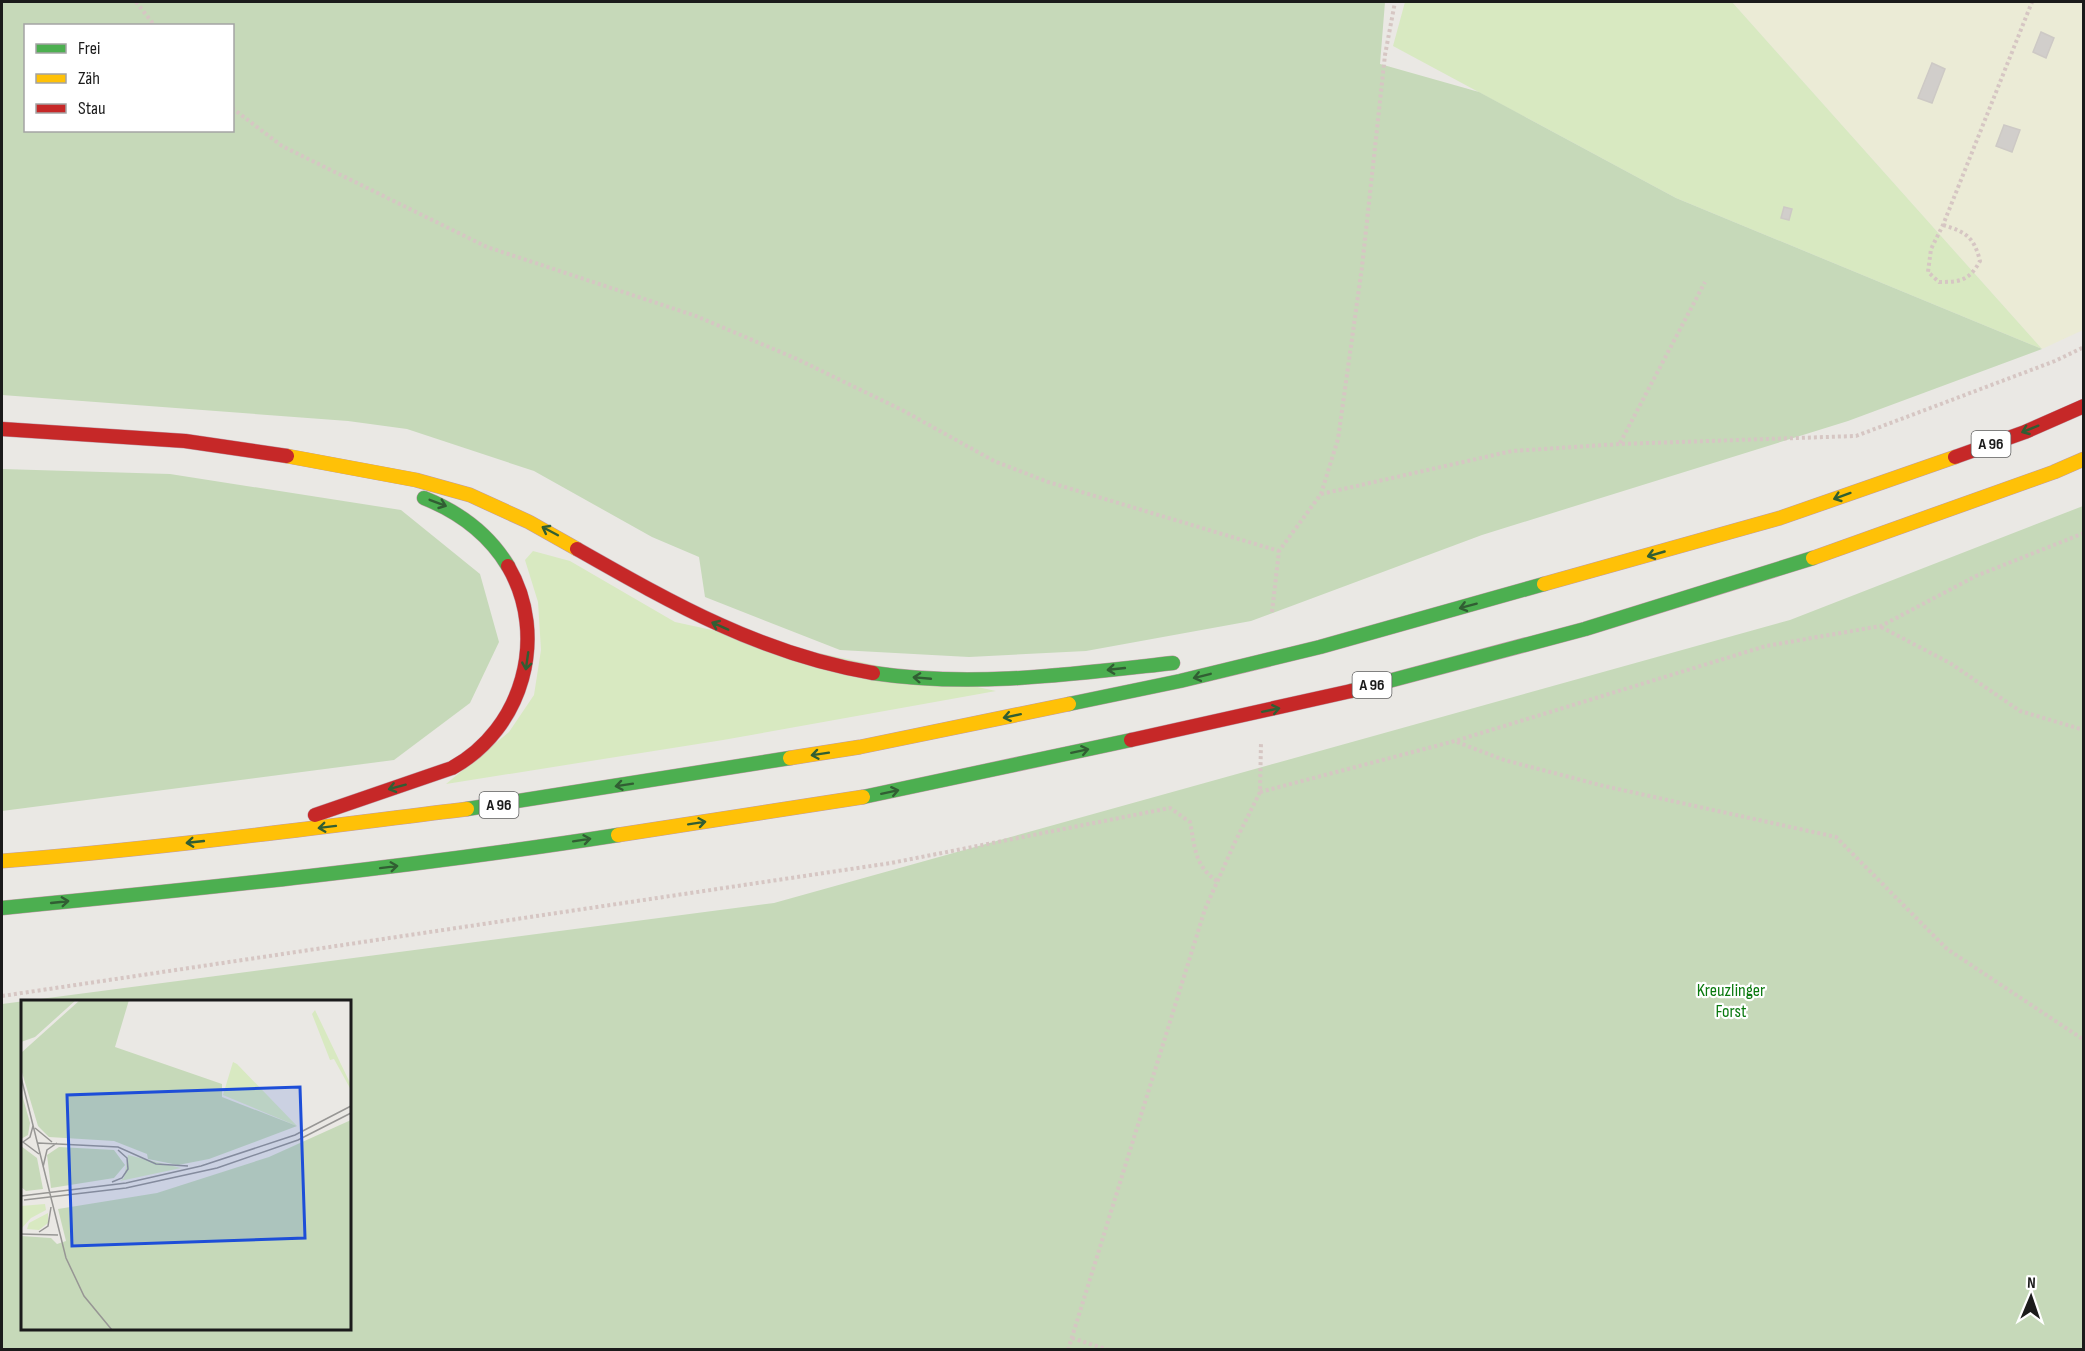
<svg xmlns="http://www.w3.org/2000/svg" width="2085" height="1351" font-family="'Sofia Sans Condensed',sans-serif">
	<rect width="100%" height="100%" fill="#eae8e4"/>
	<path fill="#ebebd6" d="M1732 2H2083V330L2042 349Z"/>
	<path fill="#d8e9c1" d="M1405 2H1732L2042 349 1676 198 1393 46Z
		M533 551 570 561 675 622 996 691 723 740 446 784 509 732 534 695 541 650 538 602 525 560Z"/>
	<path fill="#c6d9b9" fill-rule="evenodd" d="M2 2H1385L1380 64 1479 92 1676 198 2042 349 1848 421 1482 535 1251 621 1086 651 969 657 840 650 705 597 699 557 652 537 534 471 407 429 348 421 2 395ZM26 26H232V130H26Z
		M2 469 170 474 401 510 480 574 499 642 470 703 394 760 2 811Z
		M2083 506V1349H2V1004L774 903 1790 620ZM22 1002H350V1328H22Z"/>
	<path fill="#d1cecb" stroke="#cdc9c5" stroke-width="1.5" d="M2041 32 2054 38 2046 58 2033 52Z
		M1932 63 1945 69 1932 103 1918 98Z
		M2004 125 2020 130 2012 152 1996 146Z
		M1784 207 1792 209 1789 220 1781 218Z"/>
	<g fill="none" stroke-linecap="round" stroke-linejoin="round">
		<g stroke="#bf9ca7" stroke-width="15">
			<path id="fast" d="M424 498C459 512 488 533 508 566
				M873 673C973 688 1073 674 1173 663
				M1351 691 1585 629 1813 558
				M1069 704 1180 681 1320 647 1544 584
				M863 797 1131 740
				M467 809 790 758
				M2 908C208 888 413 867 618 835"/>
		</g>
		<g stroke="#bf9ca7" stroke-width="15">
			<path id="slow" d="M287 456 416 480 470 495 529 522 577 549
				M1813 558 2054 472 2084 459
				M1544 584 1780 518 1955 457
				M790 758 860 747 1069 704
				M618 835 863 797
				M2 861C157 849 312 828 467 809"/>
		</g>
		<g stroke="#bf9ca7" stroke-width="15">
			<path id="jam" d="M2 429 185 441 287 456
				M1955 457 2025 432 2084 406
				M577 549C672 603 763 655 873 673
				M1131 740 1351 691
				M315 815 452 768C523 729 549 636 508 566"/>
		</g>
		<path stroke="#d6c6c3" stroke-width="4" stroke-dasharray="3 3" stroke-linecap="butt" d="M136 2 155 26
			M232 108 282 146 487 247 696 316 797 359 902 410 994 461 1048 482 1279 551
			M1943 225C1966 232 1974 237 1980 261 1969 281 1960 282 1939 282L1928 272 1931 249 1943 225 2032 2
			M1620 443 1705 282
			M1321 494 1512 451 1620 444 1856 436 2055 361 2084 347
			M1272 612 1279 551 1321 494 1338 439 1362 267 1385 55 1395 2
			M1881 627 1950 663 2020 711 2084 730
			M1457 742 1504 760 1604 786 1836 837 1947 949 2084 1040
			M1260 792 1455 741 1766 646 1881 626 1976 576 2084 533
			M2 996 891 863 1170 808 1190 822C1195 846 1194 866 1217 881
			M1072 1338 1109 1350
			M1068 1350 1205 909 1235 842 1260 792 1261 742"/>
		<use href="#fast" stroke="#4caf50" stroke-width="14"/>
		<use href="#slow" stroke="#ffc107" stroke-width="14"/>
		<use href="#jam" stroke="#c62828" stroke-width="14"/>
	</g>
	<defs><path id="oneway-shaft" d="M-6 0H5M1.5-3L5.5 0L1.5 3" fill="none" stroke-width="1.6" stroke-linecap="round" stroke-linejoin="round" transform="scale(1.5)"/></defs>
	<g stroke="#315e33">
		<use href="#oneway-shaft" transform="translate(2030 429) rotate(158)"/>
		<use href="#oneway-shaft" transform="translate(1842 496) rotate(160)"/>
		<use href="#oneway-shaft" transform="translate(438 503) rotate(21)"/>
		<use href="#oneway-shaft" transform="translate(550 531) rotate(-152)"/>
		<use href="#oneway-shaft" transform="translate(1656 554) rotate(164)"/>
		<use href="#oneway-shaft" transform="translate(1468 606) rotate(165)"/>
		<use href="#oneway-shaft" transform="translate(720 626) rotate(-156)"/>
		<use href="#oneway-shaft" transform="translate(527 661) rotate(98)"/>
		<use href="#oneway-shaft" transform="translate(1116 669) rotate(174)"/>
		<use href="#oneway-shaft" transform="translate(1202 676) rotate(166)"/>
		<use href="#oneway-shaft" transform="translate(922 678) rotate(-175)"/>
		<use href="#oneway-shaft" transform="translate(1271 710) rotate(-12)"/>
		<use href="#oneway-shaft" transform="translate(1012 716) rotate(168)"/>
		<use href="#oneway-shaft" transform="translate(1080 751) rotate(-12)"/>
		<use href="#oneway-shaft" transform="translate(820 754) rotate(171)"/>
		<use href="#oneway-shaft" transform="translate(624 785) rotate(171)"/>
		<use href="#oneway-shaft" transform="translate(397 787) rotate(165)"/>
		<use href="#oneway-shaft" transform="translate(890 792) rotate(-12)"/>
		<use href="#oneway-shaft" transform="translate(697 823) rotate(-9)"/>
		<use href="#oneway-shaft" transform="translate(327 827) rotate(173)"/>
		<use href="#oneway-shaft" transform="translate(582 840) rotate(-9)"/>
		<use href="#oneway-shaft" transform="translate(195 842) rotate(174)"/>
		<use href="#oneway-shaft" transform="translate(389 867) rotate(-7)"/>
		<use href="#oneway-shaft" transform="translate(60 902) rotate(-6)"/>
	</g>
	<g text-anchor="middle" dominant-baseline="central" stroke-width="4.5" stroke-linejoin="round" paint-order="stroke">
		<g fill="#fff" stroke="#5f5f5f" stroke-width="1.5">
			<rect x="1971.5" y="431" width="39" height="26" rx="4.5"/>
			<rect x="1352.5" y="672" width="39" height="26" rx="4.5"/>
			<rect x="479.5" y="792" width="39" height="26" rx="4.5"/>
		</g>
		<g font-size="16" font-weight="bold" fill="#1b1b1b">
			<text x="1991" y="444">A 96</text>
			<text x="1372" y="685">A 96</text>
			<text x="499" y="805">A 96</text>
		</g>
		<g font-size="18" fill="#0a790f" stroke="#fff">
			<text x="1731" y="990">Kreuzlinger<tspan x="1731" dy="21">Forst</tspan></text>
		</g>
	</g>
	<g transform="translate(21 1000)">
		<rect width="330" height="330" fill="#eae8e4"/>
		<path d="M294 10 330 85V90L313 59 309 60 291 14ZM212 62 216 64 276 126 202 95ZM107 155 160 168 99 181 103 178ZM24 204 25 210 10 218 0 229V206ZM27 213V223L18 230 6 229 8 223Z" fill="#d8e9c1"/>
		<path d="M0 0H55L14 37 0 42ZM59 0H108L94 47 201 84V97L276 126 188 159 157 165 127 159 126 154 93 141 28 137 17 126 0 69V53ZM0 91 9 123 7 135 0 139ZM330 120V330H0V236L30 238 36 244 45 241 37 209 136 193 248 157ZM0 146 16 158 22 189 5 191 0 187ZM38 147 93 150 104 165 93 178 30 188 26 155Z" fill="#c6d9b9"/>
		<path fill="none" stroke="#979694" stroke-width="1.5" d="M0 77 45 258 63 296 91 330M12 126 9 137 2 142 18 154M14 128 31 142M17 143 97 147 135 164 167 166M22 167 26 150 36 143M91 182 101 178 107 169 106 158 97 150M0 196 105 183 180 166 274 135 330 106M3 200 105 188 196 168 277 140 330 113M18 232 27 226 30 207M0 234 37 235"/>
		<path fill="#1d4ed8" fill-opacity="0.15" stroke="#1d4ed8" stroke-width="3" d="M279 87 284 238 51 246 46 95Z"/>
		<rect width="330" height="330" fill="none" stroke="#1b1b1b" stroke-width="3"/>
	</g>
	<rect width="2085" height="1351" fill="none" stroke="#1b1b1b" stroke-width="6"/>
	<rect x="24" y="24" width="210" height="108" fill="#ffffff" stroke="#a4a4a4" stroke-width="1.5"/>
	<rect x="36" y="44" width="30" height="9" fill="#4caf50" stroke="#a4a4a4" stroke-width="1.5"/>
	<text x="78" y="54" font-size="18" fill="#1b1b1b">Frei</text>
	<rect x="36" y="74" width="30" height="9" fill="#ffc107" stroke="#a4a4a4" stroke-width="1.5"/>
	<text x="78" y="84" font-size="18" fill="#1b1b1b">Zäh</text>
	<rect x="36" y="104" width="30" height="9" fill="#c62828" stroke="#a4a4a4" stroke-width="1.5"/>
	<text x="78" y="114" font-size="18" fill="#1b1b1b">Stau</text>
	<g transform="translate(2031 1297) rotate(2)" stroke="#ffffff" stroke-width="4.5" paint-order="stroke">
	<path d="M0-4.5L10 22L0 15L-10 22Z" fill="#1b1b1b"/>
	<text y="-9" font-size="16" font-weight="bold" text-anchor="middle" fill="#1b1b1b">N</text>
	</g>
</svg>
